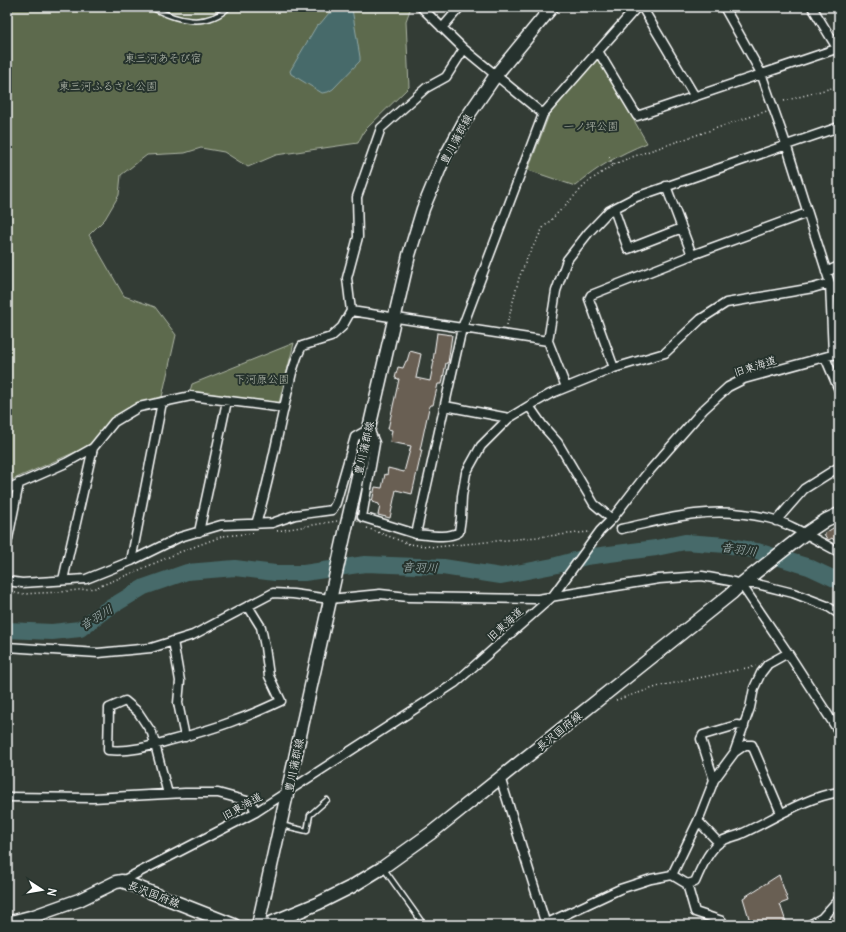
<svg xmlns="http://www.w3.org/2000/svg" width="846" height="932" font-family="Delius,'Klee One',sans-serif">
	<rect width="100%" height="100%" fill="#333c35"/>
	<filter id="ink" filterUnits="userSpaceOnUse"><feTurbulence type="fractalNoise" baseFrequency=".025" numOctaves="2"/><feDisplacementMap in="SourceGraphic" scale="8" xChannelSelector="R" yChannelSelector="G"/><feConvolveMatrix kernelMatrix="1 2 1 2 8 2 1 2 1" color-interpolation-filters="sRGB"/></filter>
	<g filter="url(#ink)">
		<path fill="#5d6b4d" stroke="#aeb5a6" d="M7 7H411L406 21 409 87 364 131 358 143 276 155 248 167 224 152 201 148 185 153 147 155 121 175 119 195 105 219 89 235 124 296 155 307 176 335 162 397 145 401 112 417 97 439 80 450 7 482Z
			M598 58 647 143C618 155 599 166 575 186L528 170 549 115Z
			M294 343 279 403 190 391 192 384Z"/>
		<path fill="#466b6a" stroke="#90a6a6" d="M340 7H351L352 9 360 57V61L333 89 328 92 322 93 291 74 290 71 317 25 320 24 329 13H332Z"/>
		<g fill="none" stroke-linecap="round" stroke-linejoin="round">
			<path stroke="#466b6a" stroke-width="16" d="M7 630 52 632 80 629 104 611 144 587 187 572 235 568 275 573H304L365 564 443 567 501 576 553 566 586 557 656 548 685 542 726 545 757 551 809 567 839 581"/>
		</g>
		<path fill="#695e53" stroke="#fff" d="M437 333 452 335 448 363H446L442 384H438L433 405H431L429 408 420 450H422L412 494 396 490 390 518 378 515 380 506 379 505V504L372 502 375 487 382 488 385 474 387 475 388 468 404 472 411 446 390 442 392 430 388 429 399 379 395 378 398 367 403 368 406 361H407L410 351 421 354 416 378 430 381 434 361H433Z
			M839 524V546L832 538 829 540 827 539 824 534Z
			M779 875 788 901 780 904 787 925H751L743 898Z"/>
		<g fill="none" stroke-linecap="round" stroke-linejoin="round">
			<g stroke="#fff" stroke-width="7">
				<path id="lane" d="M151 7C177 21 206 29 229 7
					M281 825 307 831 310 815 327 800
					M384 869 424 925"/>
			</g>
			<g stroke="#fff" stroke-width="11">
				<path id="street" d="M421 7 464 49 543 114
					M642 7 694 95
					M724 7 761 73 786 144 830 283 833 355
					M812 7 837 48
					M442 28 460 7
					M598 51 637 116 839 48
					M666 186 692 255
					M614 209 628 249 682 228
					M807 213 692 255 591 295 589 299 614 368 665 353 701 319 726 303 813 288 830 283
					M826 272 839 266
					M351 311 548 341
					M825 357 839 390
					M566 387 548 341 556 291 567 260 589 232 609 211 636 197 839 127
					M445 406 509 418 529 406
					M7 489 66 463 93 448 114 422 139 407 191 396 284 408
					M612 519 594 504 558 443 543 426 529 406 550 394 614 368
					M776 521 804 489 839 467
					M256 524C269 483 276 441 286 399 290 381 293 363 302 346L331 337 342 327 351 311 347 278 358 237 357 197 381 128 426 88 446 77 464 49
					M621 529C645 524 670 517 695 514 718 511 745 513 768 518 792 524 817 541 839 552
					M199 532 227 401
					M416 534C429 535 447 539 459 532L461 518 462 496 466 473 481 446 509 418
					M7 544 19 483
					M131 561 162 402
					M63 580 93 448
					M7 581 22 583 86 579 131 561 180 537 221 525 272 523 295 515 332 510 336 503 355 437 369 429 375 443 362 517 416 534 462 328 543 114 637 7
					M741 584 788 653 839 732
					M173 641 180 681 178 703 185 737
					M7 647 98 653 151 648 193 635 273 593 293 594 330 599 380 594 408 597 538 599 659 579 702 576 730 581 741 584H757L793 593 827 606 839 614
					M744 726 737 725 703 735 701 739 714 780 734 753 750 708 754 688 761 673 768 664 788 653
					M735 752 745 745H752L781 813
					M500 777 546 925
					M714 780 698 821 719 843
					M168 794 152 733 138 712 125 701 109 708 108 750C129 752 148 747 168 741 191 735 214 729 236 720 251 715 266 708 281 701L269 676 265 647 261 627 248 606
					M7 797 93 798 185 793H218L251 802 256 812
					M672 875 698 821
					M122 881 256 812 455 683 552 597 600 531 612 519 645 476 703 410 728 387 744 379 839 353
					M687 884 695 912 722 921 723 925
					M543 925 620 889 651 879 672 875 687 884 695 882C700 870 709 850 719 843 724 838 735 837 741 834 774 819 803 798 839 792
					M809 925 822 918
					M829 925 822 918 839 899"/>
			</g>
			<g stroke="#fff" stroke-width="15">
				<path id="secondary" d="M7 923 34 916 79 900 116 882 122 881 234 925
					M258 925 346 528 409 255 423 209 442 163 465 120 496 75 552 7
					M266 925 319 903 351 887 382 868 431 833 662 649 732 593 741 584 802 536 826 520 839 514"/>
			</g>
			<path stroke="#fff" stroke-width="1.5" stroke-dasharray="1 3" stroke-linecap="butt" d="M784 101 839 86
				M609 157 613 165
				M507 325 519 278 528 256 543 228 588 182 613 165 629 158 767 111
				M367 528 409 544 435 547 589 532
				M277 531 337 521
				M7 591 20 594 61 592 95 588 137 571 180 552 223 536 255 533
				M616 700 660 686 756 666"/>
			<use href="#lane" stroke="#26332d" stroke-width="4"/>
			<use href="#street" stroke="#26332d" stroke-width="8"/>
			<use href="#secondary" stroke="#26332d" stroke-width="12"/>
		</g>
	</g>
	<g text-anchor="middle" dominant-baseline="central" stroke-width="4" stroke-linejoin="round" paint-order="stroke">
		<g font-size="11" fill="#b6bcaf" stroke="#26332d">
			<text x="163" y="58">東三河あそび宿</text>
			<text x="108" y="86">東三河ふるさと公園</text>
			<text x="591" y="126">一ノ坪公園</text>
			<text x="262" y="379">下河原公園</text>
		</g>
		<g font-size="11" fill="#fff" stroke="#26332d">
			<text transform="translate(456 139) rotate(-62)">豊川蒲郡線</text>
			<text transform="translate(755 366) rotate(-18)">旧東海道</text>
			<text transform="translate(364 448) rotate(-77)">豊川蒲郡線</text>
			<text transform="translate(505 624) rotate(-42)">旧東海道</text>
			<text transform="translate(559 731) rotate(-39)">長沢国府線</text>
			<text transform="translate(294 765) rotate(-78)">豊川蒲郡線</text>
			<text transform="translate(242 806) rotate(-29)">旧東海道</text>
			<text transform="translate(154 894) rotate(21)">長沢国府線</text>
		</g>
		<g font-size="12" font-style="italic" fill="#acbcbc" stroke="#26332d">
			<text transform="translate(739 549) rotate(8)">音羽川</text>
			<text transform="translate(420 567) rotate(2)">音羽川</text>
			<text transform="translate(96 617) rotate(-31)">音羽川</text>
		</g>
	</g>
	<rect width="846" height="932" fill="none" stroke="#26332d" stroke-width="24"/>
	<rect x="12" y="12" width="822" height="908" fill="none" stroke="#fff" stroke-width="1.5" filter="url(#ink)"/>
	<g transform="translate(42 890) rotate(102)" stroke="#26332d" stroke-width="3" paint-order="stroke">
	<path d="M0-3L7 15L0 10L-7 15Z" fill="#ffffff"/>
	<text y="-6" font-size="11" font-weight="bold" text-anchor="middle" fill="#ffffff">N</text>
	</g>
</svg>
